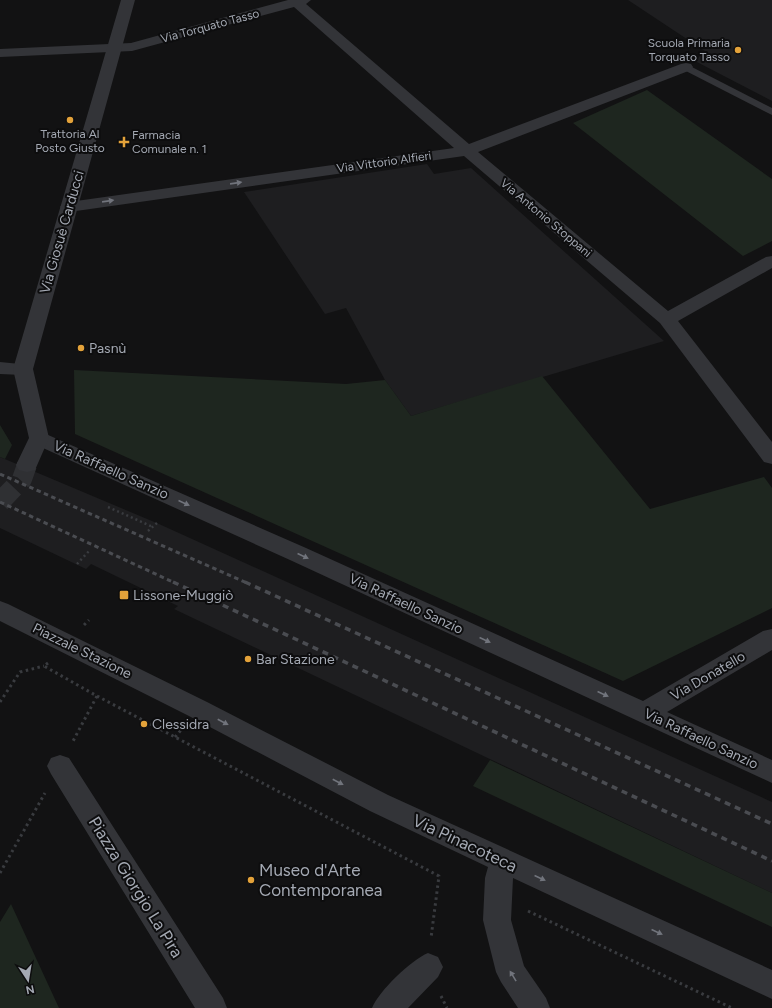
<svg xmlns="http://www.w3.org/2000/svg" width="772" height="1008" font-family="Figtree,sans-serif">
	<rect width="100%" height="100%" fill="#121213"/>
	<path fill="#1e1e20" d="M628 0H772V101L695 61 705 51Z
		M427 164 434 174 471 168 664 341 411 416 385 380 346 308 325 314 244 192Z
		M0 457 159 524 772 802V893L174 609 178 606 91 564 86 569 0 528Z"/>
	<path fill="#1e261f" d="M647 90 772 179V241L743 256 573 123Z
		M74 370 346 384 385 380 411 416 542 376 650 509 764 477 772 488V608L623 681 75 434Z
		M0 425 12 445 5 459 0 457Z
		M490 760 772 893V927L473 786Z
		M11 904 59 1008H0V922Z"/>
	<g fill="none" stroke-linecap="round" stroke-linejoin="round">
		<path stroke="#2f3033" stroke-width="20" stroke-dasharray="20 10" stroke-linecap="butt" d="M0 502 22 479 27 465"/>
		<path stroke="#393b3f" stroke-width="2.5" stroke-dasharray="2 3" stroke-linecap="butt" d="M108 507 153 527
			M148 531 157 523
			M77 564 89 551"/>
		<path stroke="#393b3f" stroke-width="3" stroke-dasharray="2.5 3.5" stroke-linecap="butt" d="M84 625 89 620
			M48 663 44 666 97 696 72 743
			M97 696 439 876 431 938
			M0 702 20 672 44 666
			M175 737 181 730
			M0 873 45 793
			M528 911 732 1008
			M441 996 447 1008"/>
		<path fill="#333438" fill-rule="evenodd" d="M686 64 772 108V115L682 69 681 67Z"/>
		<path fill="#333438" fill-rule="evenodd" d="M60 755 69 758 223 998 227 1008H195L51 774 47 766 51 758Z
			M428 953 438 957 443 967 438 977 408 1008H372C379 991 411 960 428 953Z"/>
		<path fill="#333438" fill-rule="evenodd" d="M288 0H311L306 4 469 144 681 64 686 63 691 64 693 67 691 70 478 152 668 311 766 257 772 256V268L678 321 772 442V464L764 462 660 323 464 156 69 212 63 211 60 207 63 203 69 202 454 148 294 7 132 51 0 57V49L131 43Z
			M0 362 30 365 33 369 30 373 23 375 0 374Z
			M39 431 306 548 643 701 763 631 772 629V650L667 712 772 760V783L290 560 32 443 29 438 32 433Z
			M0 601 8 604 207 702 388 795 772 970V999L513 878 511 920 524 966 546 998 550 1008H518L501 982 496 972 483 920 485 878 488 867 370 811 189 716 0 621Z"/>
		<path fill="#333438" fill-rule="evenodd" d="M121 0H135L33 369 49 438 35 470 27 472 19 470 16 465 29 438 13 369Z"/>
		<path stroke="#4a4c51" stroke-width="3" stroke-dasharray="4.5 3.5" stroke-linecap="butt" d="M0 474 247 583
			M0 502 175 583"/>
		<path stroke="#4a4c51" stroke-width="3.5" stroke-dasharray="6 5" stroke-linecap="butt" d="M173 582 772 861
			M245 582 772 824"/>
	</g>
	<defs><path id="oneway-solid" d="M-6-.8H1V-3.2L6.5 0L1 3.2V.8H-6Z"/></defs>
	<g fill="#71747c">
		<use href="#oneway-solid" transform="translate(236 183) rotate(-8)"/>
		<use href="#oneway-solid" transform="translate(108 201) rotate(-8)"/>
		<use href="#oneway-solid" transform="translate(184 503) rotate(24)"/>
		<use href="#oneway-solid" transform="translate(303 556) rotate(25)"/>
		<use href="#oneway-solid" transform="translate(485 640) rotate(25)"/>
		<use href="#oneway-solid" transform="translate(603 694) rotate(25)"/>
		<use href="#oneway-solid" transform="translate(223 722) rotate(28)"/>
		<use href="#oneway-solid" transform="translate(338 782) rotate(28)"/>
		<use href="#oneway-solid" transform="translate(540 878) rotate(25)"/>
		<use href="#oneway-solid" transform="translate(657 932) rotate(25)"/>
		<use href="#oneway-solid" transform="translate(513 976) rotate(-121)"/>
	</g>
	<g fill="#e3a23a" stroke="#0d0d0e" stroke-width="1.5">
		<circle cx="738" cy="50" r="4"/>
		<circle cx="70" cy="120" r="4"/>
		<path d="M122 136h4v4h4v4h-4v4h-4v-4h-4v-4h4z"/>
		<circle cx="81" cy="348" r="4"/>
		<rect x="119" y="590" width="10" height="10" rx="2"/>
		<circle cx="248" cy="659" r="4"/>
		<circle cx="144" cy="724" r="4"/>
		<circle cx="251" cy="880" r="4"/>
	</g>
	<g text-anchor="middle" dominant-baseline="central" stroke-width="4" stroke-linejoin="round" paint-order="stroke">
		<g font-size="12" fill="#a4a9b3" stroke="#0d0d0e">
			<text transform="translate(210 26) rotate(-15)">Via Torquato Tasso</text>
			<text transform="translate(384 162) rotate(-8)">Via Vittorio Alfieri</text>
			<text transform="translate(546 218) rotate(40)">Via Antonio Stoppani</text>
		</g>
		<g font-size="12" fill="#a4a9b3" stroke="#0d0d0e" text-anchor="end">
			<text x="730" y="43">Scuola Primaria<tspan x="730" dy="14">Torquato Tasso</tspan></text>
			<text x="70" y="134" text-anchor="middle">Trattoria Al<tspan x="70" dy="14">Posto Giusto</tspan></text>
			<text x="132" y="135" text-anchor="start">Farmacia<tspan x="132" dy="14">Comunale n. 1</tspan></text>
		</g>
		<g font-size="14" fill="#a4a9b3" stroke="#0d0d0e">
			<text transform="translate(62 232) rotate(-74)">Via Giosuè Carducci</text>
			<text transform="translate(111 470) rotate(24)">Via Raffaello Sanzio</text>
			<text transform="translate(406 604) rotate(25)">Via Raffaello Sanzio</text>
			<text transform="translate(82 651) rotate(26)">Piazzale Stazione</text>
			<text transform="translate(708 676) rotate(-30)">Via Donatello</text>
			<text transform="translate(701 739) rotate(25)">Via Raffaello Sanzio</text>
		</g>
		<g font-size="14" fill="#a4a9b3" stroke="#0d0d0e" text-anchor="start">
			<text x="89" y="348">Pasnù</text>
			<text x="133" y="595">Lissone-Muggiò</text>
			<text x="256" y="659">Bar Stazione</text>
			<text x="152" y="724">Clessidra</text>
		</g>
		<g font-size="17" fill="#a4a9b3" stroke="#0d0d0e">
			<text transform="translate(465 843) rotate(25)">Via Pinacoteca</text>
			<text transform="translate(136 887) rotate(58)">Piazza Giorgio La Pira</text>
		</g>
		<g font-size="17" fill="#a4a9b3" stroke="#0d0d0e" text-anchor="start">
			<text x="259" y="870">Museo d'Arte<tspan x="259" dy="20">Contemporanea</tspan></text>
		</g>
	</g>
	<g transform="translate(28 980) rotate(168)" stroke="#0d0d0e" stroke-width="3" paint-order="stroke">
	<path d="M0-3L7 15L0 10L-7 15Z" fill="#a4a9b3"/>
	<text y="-6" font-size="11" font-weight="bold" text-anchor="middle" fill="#a4a9b3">N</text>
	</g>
</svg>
